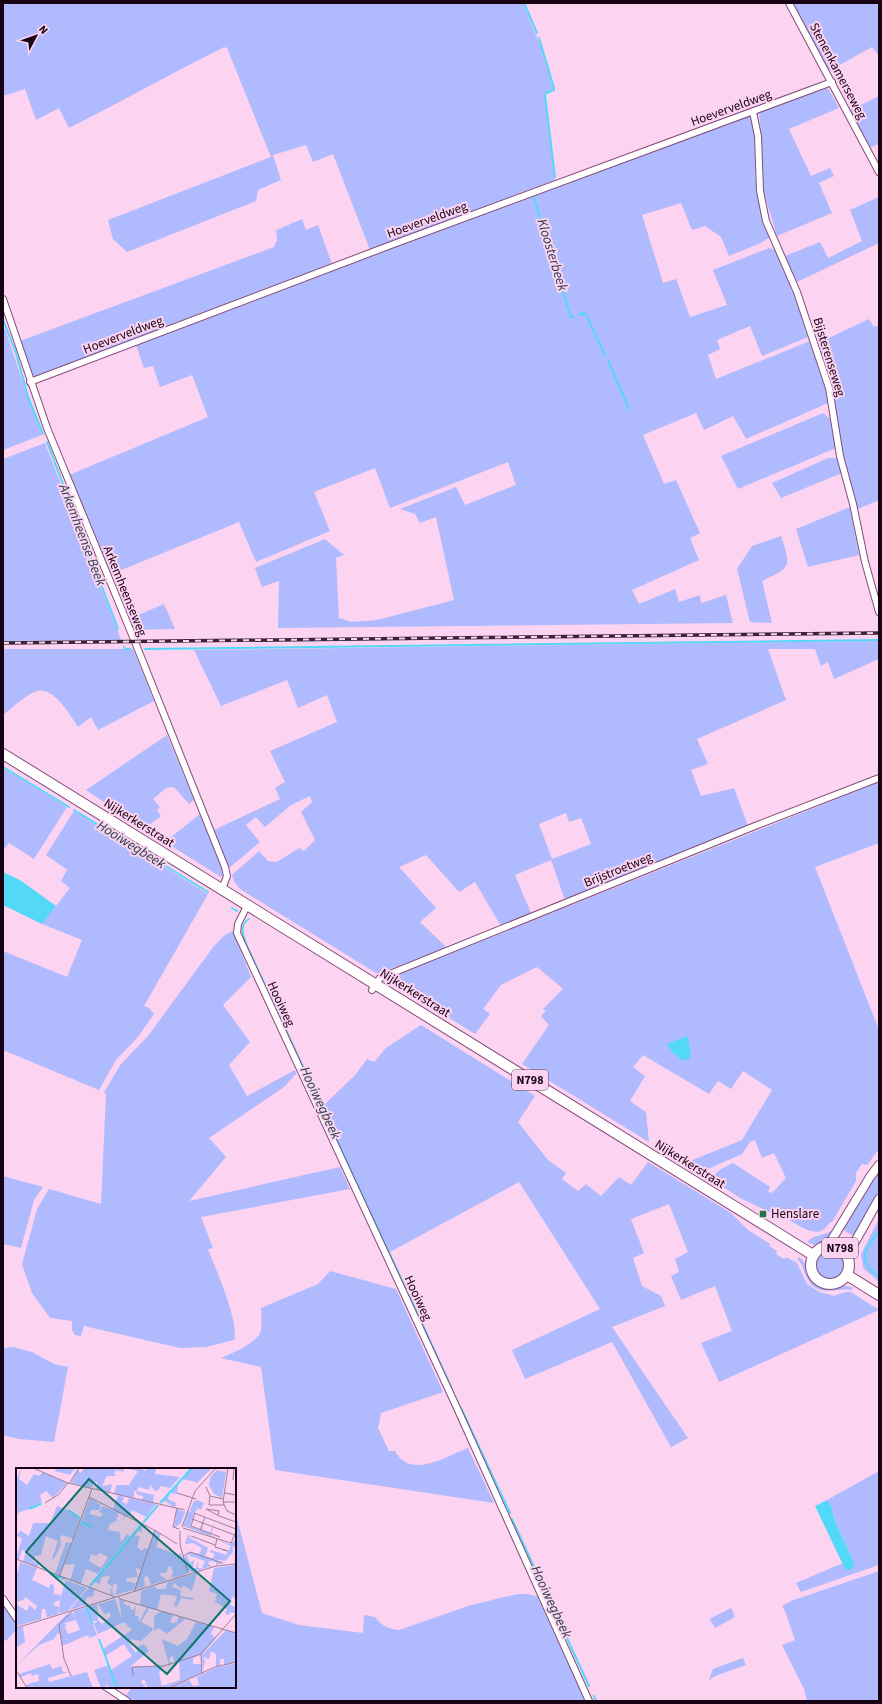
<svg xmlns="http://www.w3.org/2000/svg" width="882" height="1704" font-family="'Source Sans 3',sans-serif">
	<rect width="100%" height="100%" fill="#fcd3f1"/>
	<path fill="#afbbfe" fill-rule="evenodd" d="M3 3H523L543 52V55L554 89 545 93 555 180 370 250 333 154 313 162 306 145 273 155 281 180 258 190 256 201 127 252 113 239 108 220 271 157 227 48 224 47C172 73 121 102 69 128L59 108 36 120 25 89 3 96Z
		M792 3H879V56L872 47 829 71Z
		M828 88 839 108 789 129 811 176 830 168 834 176 819 183 832 213 777 236 763 189 762 150 759 113 763 110Z
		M879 96V144L869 148 849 111Z
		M747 115 752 118C756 140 754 161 756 183 757 202 763 220 770 237L761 243 729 256 721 237 705 226 692 230 681 203 642 215 663 283 676 279 690 317 727 305 713 270 769 248 775 250 796 300 808 337 762 356 750 326 717 340 720 349 708 355 716 379 810 341 822 373 828 403 746 439 733 416 704 430 696 413 643 435 664 484 676 480 700 533 690 538 699 560 632 590 639 604 675 589 679 602 700 595 701 603 726 595 733 623 278 628 279 581 262 587 255 568 325 539 344 555 336 558 339 618 352 622 377 620 454 600 436 517 420 523 415 514 400 509 456 487 465 505 516 485 508 462 390 508 375 468 314 492 330 531 256 562 239 522 109 575 69 475 208 417 192 375 160 387 153 366 144 368 136 345 346 265Z
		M879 197V243L797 282 785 256 820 242 828 258 862 241 850 210Z
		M302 219 306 230 318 225 332 264 42 375 36 377 32 375 20 341 274 247 277 240 276 229 277 230Z
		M869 319 874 327 879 325V500L856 510 842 451 832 389 818 343Z
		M3 329H5L25 389 42 435 3 450Z
		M823 413 831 419 836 448 738 489 721 456Z
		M45 443 117 629 121 640 3 641V459Z
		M828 458H838L842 473 781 498 772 483Z
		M850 507 859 555 808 567 796 529Z
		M781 536C791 567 792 567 762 581L772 623 750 622 737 569 752 546Z
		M164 604 175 629 133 630 131 623 136 616Z
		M879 641V659L834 679 828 662 821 666 815 649H768L786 700 697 739 708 764 691 770 701 796 734 788 748 826 565 900 551 860 515 875 531 913 501 926 475 882 459 892 426 855 399 867 436 908 420 922 447 948 379 973H376L240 889 235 883 232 875 259 851 268 861 277 862 299 848 304 851 315 840 301 812 312 802 310 796 291 805 265 827 256 817 246 825 260 842 229 868 214 830 280 799 275 788 285 782 270 751 337 722 327 695 298 708 287 680 221 706 194 650ZM566 813 569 822 581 818 591 844 552 859 539 824Z
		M3 649H133L154 701 98 730 91 717 78 727C70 715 54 687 37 691 27 694 12 708 3 715Z
		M167 735 194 800 189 804 175 788 172 787 166 788 153 799 160 807 157 810 161 816 144 829 86 790Z
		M3 768 67 807 34 859 9 843 3 851Z
		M879 782V843L815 867 879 1030V1149L867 1165 862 1164 856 1173V1181L832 1222H830C819 1241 804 1228 789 1220L790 1218 781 1213 780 1215 772 1211 771 1213 740 1198 710 1178 721 1169 733 1163 770 1187 768 1192 772 1193 786 1178 774 1153 762 1158 755 1140 750 1142 742 1154 701 1172 687 1164 690 1161 742 1140 772 1090 743 1071 731 1089 718 1081 709 1094 643 1055 633 1067 645 1076 630 1101 646 1112 649 1142 522 1064 549 1025 541 1016 546 1011 543 1009 563 989 537 967 501 985 483 1009 490 1014 475 1034 387 979ZM688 1036 691 1056 673 1053 671 1048Z
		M74 811 208 894 144 1006 149 1008 154 1014 138 1037 116 1060 99 1090 3 1050V951L67 977 82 940 42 924 70 888 61 881 67 870 66 869 46 855Z
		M200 814 222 869 223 874 221 877 165 842Z
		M233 931 251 977 223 1005 250 1042 229 1065 247 1096 295 1070 296 1074 284 1087 209 1138 226 1157 189 1201 340 1167 350 1189 201 1217 213 1248 208 1249C215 1267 240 1324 234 1340L206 1347 180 1348 84 1326 81 1336 75 1335 72 1330V1321L50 1318 32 1293 22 1264 37 1209 49 1189 101 1204 106 1094 104 1092 121 1064 148 1036 214 946 225 935Z
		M421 1025 535 1096 518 1122 548 1160 566 1173 562 1179 578 1191 586 1184 601 1196 619 1177 631 1185 648 1162 731 1213 748 1230 770 1244 769 1246 777 1251 776 1254 784 1259 786 1257 797 1263 807 1284 819 1292 834 1296 845 1292H851L879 1310 719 1382 701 1343 732 1331 715 1286 681 1300 671 1276 679 1272 675 1259 688 1252 669 1204 631 1219 644 1253 633 1258 642 1286 661 1296 665 1306 612 1327 688 1438 671 1447 612 1342 525 1379 512 1350 600 1309 519 1182 388 1253 321 1108 356 1074 367 1059 374 1062 386 1048Z
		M879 1169V1196L855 1237 842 1229Z
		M3 1176 43 1187 34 1200 21 1248 3 1244Z
		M879 1219V1282L863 1268 861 1254Z
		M831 1231H835C827 1242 821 1249 807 1242 812 1235 823 1236 831 1231Z
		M815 1265a15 15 0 1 1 30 0a15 15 0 1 1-30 0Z
		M799 1257C809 1264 807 1278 817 1284 830 1292 841 1282 853 1288L851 1290C835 1287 818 1299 807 1278 803 1271 804 1265 797 1259Z
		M330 1271 396 1289 443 1392 381 1413 378 1428 389 1451H395C410 1480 447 1456 468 1448L494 1503 275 1470 261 1367 221 1358C231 1354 256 1343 260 1333 263 1326 261 1315 261 1308L318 1284Z
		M13 1347 32 1352 54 1364 68 1367 54 1442 19 1439 3 1435V1348Z
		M879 1471V1565L801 1592 796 1583 843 1563 846 1569 854 1563 835 1521 831 1506 827 1500Z
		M235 1511 262 1613 299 1625 363 1633 364 1615 375 1617C382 1626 388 1629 399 1630L471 1605 518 1594H526L537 1596 585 1701H131L125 1697 132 1687H235Z
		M879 1571V1701H807L804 1689 782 1645 795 1640 785 1611 782 1606 791 1601Z
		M3 1603 17 1621V1629L6 1641 3 1639Z
		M731 1608 735 1617 715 1628 710 1620 711 1618Z
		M743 1658 746 1665 715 1676 709 1680 713 1669Z"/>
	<path fill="#53d8f8" d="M3 872 20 880 56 906 42 924 3 905Z
		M688 1036 691 1056 689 1059 682 1060 673 1053 667 1044Z
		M827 1500 831 1506 835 1521 854 1563V1567L849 1570 845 1569 815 1506Z"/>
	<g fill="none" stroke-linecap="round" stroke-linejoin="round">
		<path stroke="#53d8f8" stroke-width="2" d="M524 3 537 33
			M539 38 554 88V90L546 93 545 95 555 177
			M535 194 533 195 571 317H574
			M579 315 584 313 586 315 605 355
			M3 320 16 353 28 397 43 434
			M608 360 629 409
			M47 442 118 629
			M124 647 125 649H130
			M145 649 879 640
			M3 767 69 807
			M74 810 208 892
			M232 908 237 911
			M249 919C239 925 243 934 246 944L406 1289
			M879 1231C865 1252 855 1258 879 1277
			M409 1295 452 1389
			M461 1408 510 1513
			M512 1519 589 1686
			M594 1696 596 1701"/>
		<g stroke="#854a77" stroke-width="8">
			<path id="minor" d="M789 3 879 172
				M753 112 758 136 760 191 766 221 797 292 829 388 840 456 853 504 865 562 879 612
				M3 299 47 428 133 637 225 867 227 876 222 889
				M30 382 391 245 832 82
				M248 904 238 924 237 933 457 1408 589 1701
				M372 990 380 978 755 826 879 778
				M3 1599 17 1619
				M106 1687 127 1701"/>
		</g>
		<g stroke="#854a77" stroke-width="10">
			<path id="tertiary" d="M828 1246 870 1177 879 1165
				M847 1256 879 1199"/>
		</g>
		<g stroke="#854a77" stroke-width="12">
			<path id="primary" d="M3 754 813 1255
				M811 1265a19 19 0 1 1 38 0a19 19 0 1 1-38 0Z
				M847 1275 879 1295"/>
		</g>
		<use href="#minor" stroke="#fff" stroke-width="6"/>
		<use href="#tertiary" stroke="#fff" stroke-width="8"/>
		<use href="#primary" stroke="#fff" stroke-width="10"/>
		<g stroke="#3b2336" stroke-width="3.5">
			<path id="rail" d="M3 643 879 633"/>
		</g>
		<use href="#rail" stroke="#fcd3f1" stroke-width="2" stroke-dasharray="6" stroke-linecap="butt"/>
	</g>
	<rect fill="#1c7448" stroke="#fcd3f1" stroke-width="1.5" x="759" y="1210" width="8" height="8" rx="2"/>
	<g text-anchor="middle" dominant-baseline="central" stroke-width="4" stroke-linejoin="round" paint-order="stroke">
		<g fill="#fcd3f1" stroke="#5c4156" stroke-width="1">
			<rect x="512" y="1070" width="36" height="20" rx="3"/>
			<rect x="822" y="1238" width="36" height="20" rx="3"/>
		</g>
		<g font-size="12" font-weight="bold" fill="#180314">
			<text x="530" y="1080">N798</text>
			<text x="840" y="1248">N798</text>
		</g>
		<g font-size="13" fill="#180314" stroke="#fcd3f1">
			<text transform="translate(838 71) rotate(62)">Stenenkamerseweg</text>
			<text transform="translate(731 108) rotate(-20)">Hoeverveldweg</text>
			<text transform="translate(427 220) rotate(-20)">Hoeverveldweg</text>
			<text transform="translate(123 335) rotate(-21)">Hoeverveldweg</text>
			<text transform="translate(829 357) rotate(73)">Bijsterenseweg</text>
			<text transform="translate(125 591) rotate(68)">Arkemheenseweg</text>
			<text transform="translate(139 823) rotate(32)">Nijkerkerstraat</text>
			<text transform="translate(618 870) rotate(-22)">Brijstroetweg</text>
			<text transform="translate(415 993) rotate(32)">Nijkerkerstraat</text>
			<text transform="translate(281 1004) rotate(65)">Hooiweg</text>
			<text transform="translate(690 1164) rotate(32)">Nijkerkerstraat</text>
			<text transform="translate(418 1298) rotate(65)">Hooiweg</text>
		</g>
		<g font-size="13" fill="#180314" stroke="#fcd3f1" text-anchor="start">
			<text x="771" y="1214">Henslare</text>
		</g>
		<g font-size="14" font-style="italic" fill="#244148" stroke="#fcd3f1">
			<text transform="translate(552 255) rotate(73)">Kloosterbeek</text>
			<text transform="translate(82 535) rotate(69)">Arkemheense Beek</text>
			<text transform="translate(131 845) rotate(32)">Hooiwegbeek</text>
			<text transform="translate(320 1103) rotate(65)">Hooiwegbeek</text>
			<text transform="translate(551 1602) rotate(65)">Hooiwegbeek</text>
		</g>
	</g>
	<g transform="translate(16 1468)">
		<rect width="220" height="220" fill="#fcd3f1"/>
		<path d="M5 0 3 11 11 17 18 6 23 8 27 4 51 15 37 30 30 23 24 27 26 36 2 45 0 51V13ZM40 0H59L54 7 39 3ZM68 0H124L130 3 131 0H140L139 6 164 9 154 20 144 18 143 22 139 23 134 17 133 22 122 19 121 23 138 27 137 35 129 33V29V32H126L127 28 120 26 121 23H118V30L98 26 100 17H113L122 3 108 0 107 5 104 2 102 4 101 1 98 5 100 8H91L86 18 96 16 94 25 80 21 82 15 79 14 75 20 55 15 62 2 65 5ZM174 0H196L180 16V14L166 11ZM201 2 210 4 206 30 198 26 193 17 195 8ZM162 16 161 26 154 25 152 31 160 35 159 40 149 33 144 36ZM102 27 108 29 106 34 111 36 113 30 140 36 130 49 116 42 113 49 109 48 105 55 108 47 97 41ZM74 30 85 37 83 42H75L74 46 85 49 87 46 83 44 86 38 103 44 100 53 94 56 92 62 104 64 105 74 111 66 114 68 82 106 70 101 65 116 54 112 59 96 48 97ZM84 85 92 89 85 100 73 93 75 86 80 88ZM181 32 188 35 185 42 182 40 178 45 174 58 184 62 188 57 186 62 194 65 199 53 195 67 200 70 167 58 172 43 176 44 174 42 178 33ZM41 38 57 44 64 51 57 71 47 67 44 69 45 77 38 91H36L42 73 30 68 25 87 19 88 17 93 23 96 21 99 7 94 10 83 6 82 3 92 0 90 6 71 0 67 5 63 13 68 17 55H34ZM161 41 169 44 165 55 158 60ZM126 57V64L122 63 119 67 124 69 121 79 126 83 128 80 132 81 125 102 120 100 122 109 111 110 110 113 120 115 117 122 99 127 102 118 98 115 96 122 98 127 94 126 96 118 91 115 94 108 86 109 84 116 77 114ZM139 63 145 66 140 79 163 87 164 84 166 90 171 87 174 95 178 92 177 100H180L182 93V100H186L189 93 172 87 173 84 183 86 186 80 177 75 169 76 172 66 174 70 192 80 189 88 207 95 200 97V94L193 93 192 96 196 98 176 104 174 102 170 106 158 110V108L155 110 157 104 155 98 152 99 151 104 143 106 151 112 135 117 132 108 128 109 129 119 118 122ZM201 72 213 76 220 72V77L216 81 220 84 217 82 216 86 220 89 215 86 209 93 196 91 199 86 194 84 195 82 210 87 215 78ZM50 74 55 75 44 107 39 106ZM4 94 21 100 16 112 33 120 34 116 38 117V126L44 127V131L50 112 71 120 52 143 43 145 44 133H40L37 137 43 139 42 146 31 149 29 141H26L25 151 1 158 0 136 11 143 13 137 19 142 21 138 9 129 8 132 0 134V102L2 104ZM220 97V130L216 129 214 137 220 139V146L214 144 213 147 209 146 211 141 199 134 201 126 193 123 198 100ZM181 105 176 123 167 117 166 121 158 115 156 119 165 122 164 128 178 130 177 132 165 130 161 139 158 138 161 128 145 126 141 142 124 137 125 123 139 118 140 121H149L152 114ZM73 119 79 121 77 128 70 130 69 137 54 142ZM99 131 106 151 103 131 108 133 109 137 114 138V141L118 142 120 136 119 148H122L123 154 131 139 133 140 125 154 137 160 136 163 125 173 115 171 112 174 120 185 122 179 128 176 133 183 114 199H146L143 206 146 218 164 212 163 194 159 195 157 188 154 189 153 193 157 196 153 197 146 171 162 178 171 171 180 154 198 159 195 166 200 170 186 186 177 190V196H185L186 205 152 220H130L131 218 128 211 125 213 127 217 129 215 128 220H93L92 217 85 220 78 202 93 197 95 202 116 188 108 176 89 188 87 181 111 165 112 168 111 165 116 162 108 154 82 166 78 156 82 152 86 156 95 148 93 144 89 147 82 136ZM81 136 82 152 77 153 71 139ZM71 139 81 167 73 170 72 167 46 178 44 165 41 166 38 171 23 177 1 197V203L0 198 50 147 57 145 60 152 57 143ZM47 152 49 155 60 152 64 162 52 166 49 159 51 157 49 156ZM145 143 157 147 154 154 157 155 161 154 163 149 169 151 151 166 142 160 138 163V148ZM7 159 9 174 3 178H0V161ZM210 162 220 165V194L208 197V191H204V198H200V186L195 183 193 191 187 189 189 193 187 202 186 187ZM220 195 219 220H154L173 212 177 218 183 217 181 210H179L199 200ZM34 196 36 201 45 198 47 204H52L32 210 33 214 71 204 77 220H11L9 217 23 213 22 206 16 208 15 205 5 209 3 206Z" fill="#afbbfe" fill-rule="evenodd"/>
		<path fill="none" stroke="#53d8f8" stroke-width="2" d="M144 35 176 0M13 41 25 36M52 42 64 50M65 54 77 59M127 55 142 37M172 94 176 102 180 103M34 106 49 111M74 118 125 57M71 140 77 156M83 171 101 220"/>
		<path fill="none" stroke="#a18099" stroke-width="1" d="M17 0 52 15 169 42M212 0 207 34 211 43 220 47M217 12 218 0M53 16 63 0M190 19 194 28 207 31M161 25 180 31M208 25 220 27M194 28 193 37H208M73 29 142 64 161 76M207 34H220M29 35 42 27 52 15M161 40 157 59 163 61M178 45 220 61M179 45 175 58 204 69M202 47 203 43 190 41 203 48 220 54M176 51 219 67M166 59 179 23 200 0M167 60 215 75 220 64M184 62 189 49M164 63V77L172 105M175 68 199 77M201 71 199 79 212 83 207 82M167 88 174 84 207 95M0 91 99 129M43 109 76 21M118 124 139 62M102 128 104 131 220 165M0 160 200 98 220 96M0 202 11 220M186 206 185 186 220 146M55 208 48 191 43 157 57 142M117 208 116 199 148 198 185 186M153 220 199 199 220 194"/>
		<path fill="#0f766e" fill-opacity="0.15" stroke="#0f766e" stroke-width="2" d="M73 11 214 133 151 206 10 84Z"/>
		<rect width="220" height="220" fill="none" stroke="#180314" stroke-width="2"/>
	</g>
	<rect width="882" height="1704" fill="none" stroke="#180314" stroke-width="8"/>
	<g transform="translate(36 36) rotate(49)" stroke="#fcd3f1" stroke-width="3" paint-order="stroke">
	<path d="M0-3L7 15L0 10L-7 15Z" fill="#180314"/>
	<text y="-6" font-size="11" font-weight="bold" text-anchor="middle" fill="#180314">N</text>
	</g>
</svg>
